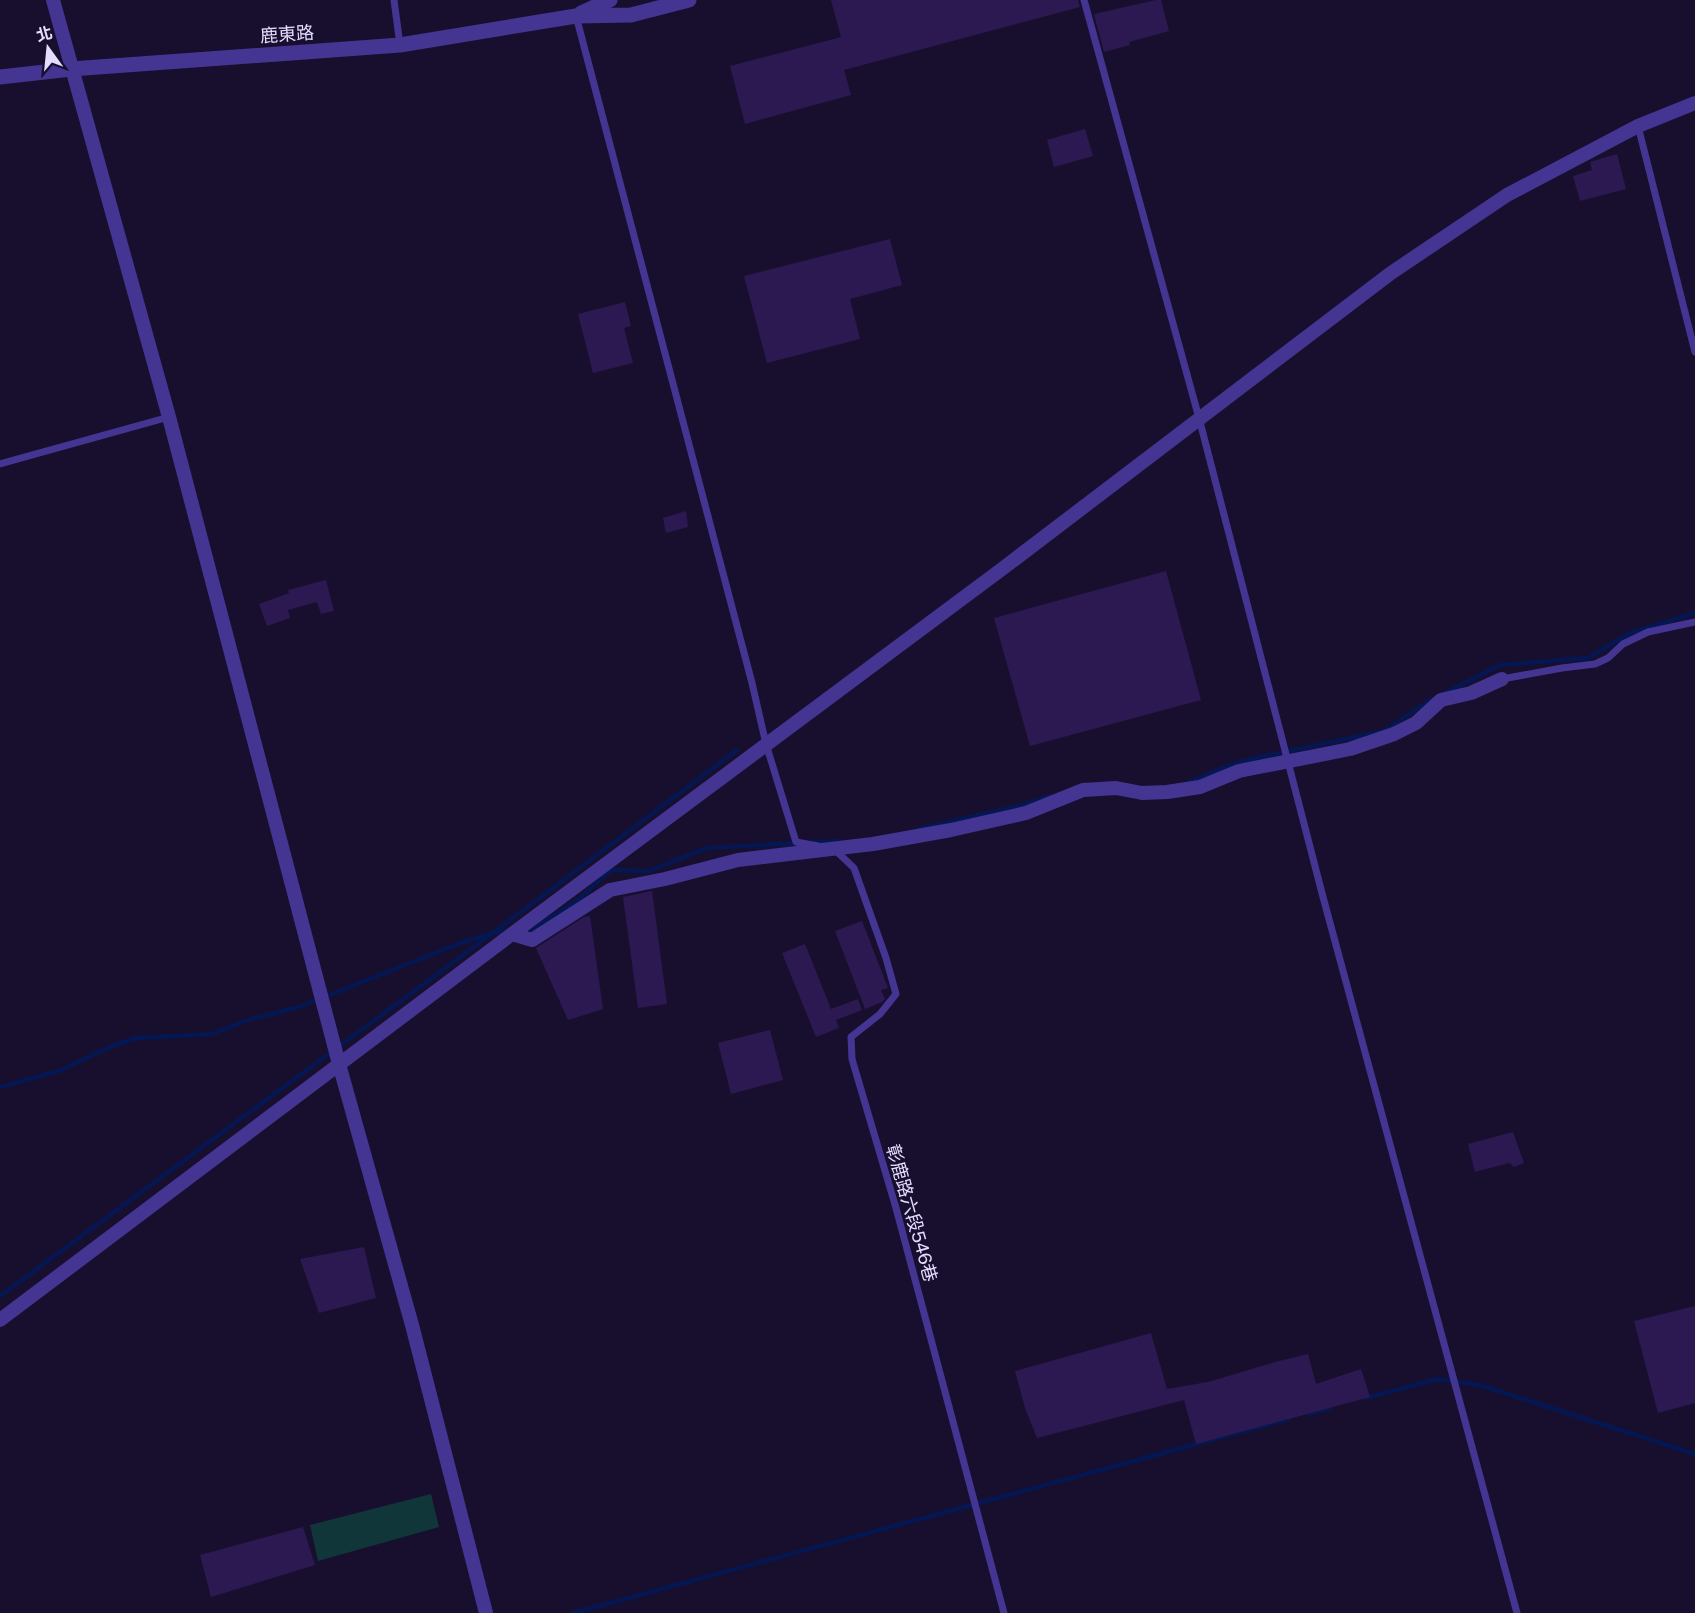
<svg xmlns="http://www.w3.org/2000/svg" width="1695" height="1613" font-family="'Public Sans','Noto Sans TC',sans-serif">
	<rect width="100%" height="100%" fill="#180f2f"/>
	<path fill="#11363a" d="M431 1494 439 1527 318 1561 310 1525Z"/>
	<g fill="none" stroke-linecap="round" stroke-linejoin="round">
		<path stroke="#051752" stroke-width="4.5" d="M1185 784 1230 765 1256 758 1384 731 1427 702 1500 665 1588 658 1630 633 1695 613
			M919 829 1023 805 1050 796
			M812 842 842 841
			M527 929 535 928 578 900 611 870 649 871 707 848 797 843
			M0 1087 59 1071 112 1046 136 1038 212 1034 251 1019 299 1007 463 942 493 933 510 931
			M0 1296 493 933 737 750
			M1366 1398 1437 1379 1480 1385 1695 1454
			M1309 1414 1329 1408
			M573 1613 1289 1419"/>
	</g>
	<path fill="#2c1952" d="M831 0H1078L1080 7 844 70 851 95 745 124 730 66 841 37Z
		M1156 0H1161L1169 31 1129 42 1130 45 1104 52 1094 14Z
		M1085 129 1093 156 1054 167 1047 140Z
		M1617 154 1626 189 1580 201 1573 176 1592 170 1590 162Z
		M890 239 902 285 850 299 860 339 767 363 744 276Z
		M625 302 631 326 624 328 633 363 593 373 578 314Z
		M686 511 688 527 666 533 663 518Z
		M1166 571 1201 700 1030 746 994 618Z
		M326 580 334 611 321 614 317 602 288 610 290 618 267 626 259 604 289 593 288 590Z
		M652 891 667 1004 638 1008 623 897Z
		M590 916 603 1009 568 1020 536 948 584 917Z
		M862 921 888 988 881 990 885 999 882 1002 865 1009 835 931Z
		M805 944 831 1009 858 999 862 1010 836 1020 839 1028 816 1037 782 953Z
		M770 1030 783 1080 731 1094 718 1043Z
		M1513 1132 1524 1163 1514 1167 1509 1163 1475 1172 1468 1144Z
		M364 1247 376 1298 319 1313 300 1259Z
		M1695 1306V1403L1658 1413 1634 1321Z
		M1151 1333 1167 1389 1208 1382 1275 1362 1308 1354 1316 1384 1361 1369 1370 1397 1196 1444 1184 1400 1037 1438 1025 1408 1015 1371Z
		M303 1527 315 1565 211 1597 200 1555Z"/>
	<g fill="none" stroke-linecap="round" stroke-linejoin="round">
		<path stroke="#453593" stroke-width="7" d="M394 0 400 45
			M1084 0 1199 418 1323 897 1517 1613
			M576 16 752 683 766 744 796 842 818 846
			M1638 126 1695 352
			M0 464 169 417
			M1502 679 1562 668 1595 664 1608 658 1623 644 1648 632 1695 622
			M834 849 854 868 886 958 896 994 880 1014 851 1037 852 1059 896 1208 1004 1613"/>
		<path stroke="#453593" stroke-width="14" d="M53 0 169 417 339 1064 412 1325 486 1613
			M512 934 1002 569 1391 273 1507 195 1638 126 1695 103
			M0 1320 512 934 532 940 610 890 665 879 738 860 873 844 951 830 1026 813 1083 790 1116 788 1142 793 1167 792 1200 787 1239 771 1350 749 1394 734 1416 723 1441 700 1471 693 1502 679"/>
		<path stroke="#453593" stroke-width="15" d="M581 13 610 0
			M0 77 71 69 400 45 576 16 631 15 689 0"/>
	</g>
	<g text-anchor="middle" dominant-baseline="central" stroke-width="4.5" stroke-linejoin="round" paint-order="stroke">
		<g font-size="18" fill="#e5ddff" stroke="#180f2f">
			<text transform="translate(287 34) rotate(-4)">鹿東路</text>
			<text transform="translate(912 1213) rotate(74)">彰鹿路六段546巷</text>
		</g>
	</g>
	<g transform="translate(48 48) rotate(345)" stroke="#180f2f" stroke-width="4.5" paint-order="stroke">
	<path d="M0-4.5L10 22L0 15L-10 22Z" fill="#e5ddff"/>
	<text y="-9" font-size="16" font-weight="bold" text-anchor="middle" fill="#e5ddff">北</text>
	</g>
</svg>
